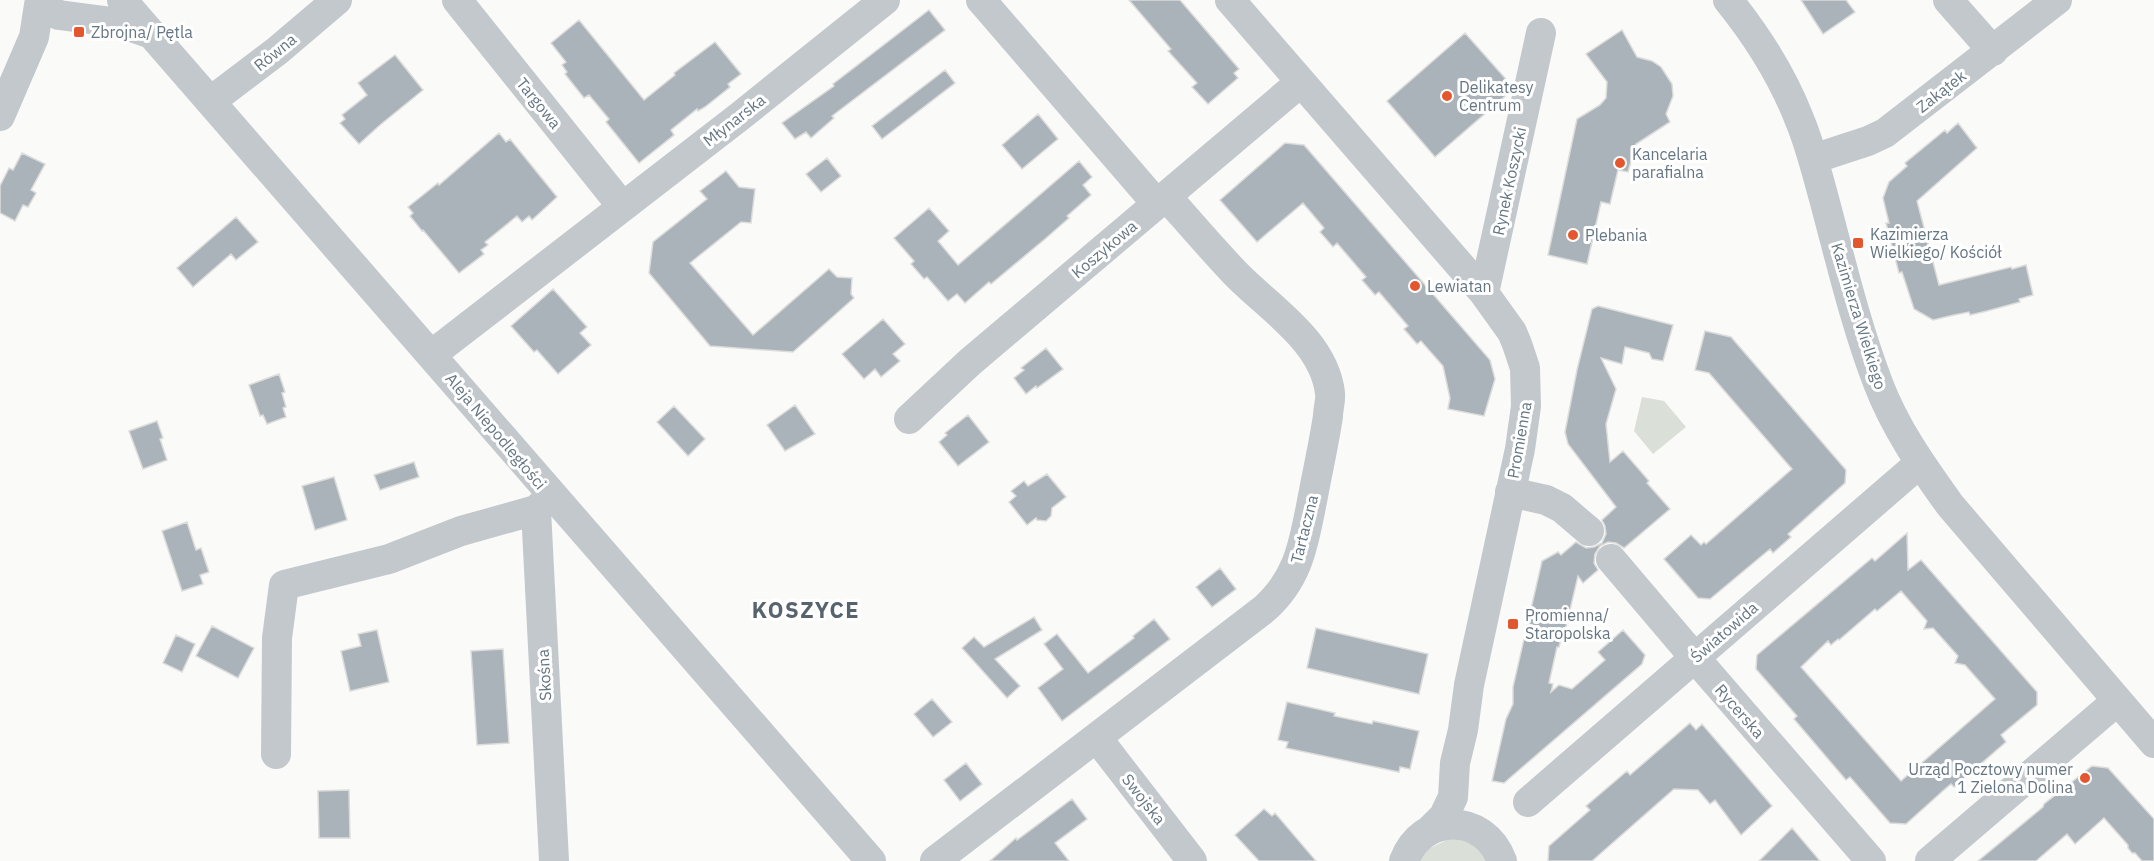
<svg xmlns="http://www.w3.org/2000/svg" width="2154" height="861" font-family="'IBM Plex Sans',sans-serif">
	<rect width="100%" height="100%" fill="#fafaf8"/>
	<path fill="#dadfd7" d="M1642 397 1664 401 1686 427 1653 454 1634 431Z
		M1451 838 1473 843 1489 861H1417L1424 851Z"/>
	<path fill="#aab3b9" stroke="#dcdcda" stroke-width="1.5" fill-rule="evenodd" d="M1129 0H1180L1239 69 1234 73 1238 78 1208 104 1192 87 1197 83 1168 51 1171 49Z
		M1801 0H1846L1855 12 1823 34Z
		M929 10 945 30 832 116 834 118 811 138 806 132 795 139 782 123 834 86 833 84Z
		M579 20 644 100 675 75 674 73 715 42 741 74 728 84 730 87 705 107 698 111 697 109 671 130 674 135 639 163 606 122 609 119 589 95 584 98 565 74 567 72 562 65 566 62 551 43Z
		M1622 30 1637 57 1652 61 1661 67 1672 84 1673 96 1666 114 1670 122 1636 144 1628 172 1618 170 1610 204 1601 202 1587 264 1548 255 1577 119 1600 105 1606 98 1607 82 1586 54Z
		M1465 33 1512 86 1511 91 1435 157 1387 101Z
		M395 55 423 90 380 125 359 144 340 123 345 119 342 115 367 95 358 83Z
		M945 70 955 83 882 139 872 126Z
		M1038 114 1058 139 1022 169 1002 145Z
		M1958 123 1977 148 1917 201 1939 285 2011 267 2012 269 2026 265 2033 295 2019 299 2020 302 1987 311 1970 315 1969 312 1954 315 1933 320 1914 309 1902 272 1899 273 1886 223H1889L1883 198 1889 182 1907 166 1905 163 1945 130 1947 133Z
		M499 133 506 142 510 139 557 197 532 220 529 216 522 222 517 216 485 242 488 245 481 250 484 254 459 273 423 230 422 231 410 216 413 213 408 207 438 183 439 185Z
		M1285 143 1304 145 1490 360 1495 379 1484 416 1448 409 1450 398 1443 366 1421 341 1417 344 1404 329 1408 326 1379 292 1375 295 1362 280 1366 277 1337 243 1333 247 1320 232 1324 228 1303 203 1257 242 1220 200Z
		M22 153 45 164 31 190 36 193 28 207 23 205 15 221 0 213V186L9 168 13 170Z
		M827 158 841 176 821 192 806 174Z
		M1079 161 1092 177 1083 185 1091 195 1067 216 1069 218 1045 239 991 284 989 282 965 303 957 294 948 301 927 277 924 279 911 264 914 261 894 238 929 208 949 231 938 241 958 265Z
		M726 171 739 187 755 189 751 223 741 222 690 263 753 335 829 269 837 277 852 278 851 294 854 298 793 352 710 346 649 273 653 242 707 199 700 191Z
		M236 217 258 242 236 260 231 254 193 287 177 268Z
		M553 289 587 327 580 333 591 345 558 374 537 350 534 352 511 326Z
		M1598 306 1673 325 1663 361 1652 359 1649 353 1625 347 1622 364 1601 358 1616 389 1606 424 1610 462 1623 451 1649 481 1647 483 1670 509 1624 548 1616 543 1608 542 1600 546 1595 554 1594 563 1598 570 1583 583 1578 576 1564 635 1562 634 1559 647H1557L1549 683 1553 684 1551 692 1559 685 1572 689 1605 660 1598 652 1623 630 1645 655 1642 664 1504 783 1492 781 1506 719 1513 704V687L1542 561 1558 552 1561 555 1576 542 1586 548 1594 547 1602 543 1606 534 1605 526 1602 520 1616 507 1568 444 1565 432 1577 370 1592 309Z
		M883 319 905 344 893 354 900 361 881 377 875 369 864 379 842 354Z
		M1705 331 1731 337 1846 470 1845 483 1788 534 1791 537 1773 553 1770 549 1710 599 1698 598 1664 559 1691 535 1701 545 1704 542 1706 544 1792 469 1709 373 1695 370Z
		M1046 348 1063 369 1037 388 1036 386 1026 394 1014 378 1024 370 1021 368Z
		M279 374 285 392 282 393 286 407 283 408 286 417 267 424 263 415 260 416 249 385Z
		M795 405 815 434 785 451 767 425Z
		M674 406 705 439 688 456 657 422Z
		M968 415 989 442 958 466 939 442 947 435 945 433Z
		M157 421 163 438 160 439 167 460 143 469 129 431Z
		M414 462 419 477 380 490 374 475Z
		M1047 474 1066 497 1052 508 1051 516 1046 521 1037 520 1036 518 1027 525 1009 502 1016 496 1011 491 1024 481 1028 486Z
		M334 477 347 520 315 530 302 486Z
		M187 522 196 550 201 548 209 572 200 575 203 584 182 591 162 531Z
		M1907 533 1908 570 1921 560 2037 692V705L2001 735 2006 742 1954 787 1951 784 1945 789 1906 824 1890 823 1850 777 1846 780 1794 719 1797 716 1756 669 1757 655 1872 558 1875 561ZM1901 591 1927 621 1924 629 1933 628 1958 656 1955 663 1965 665 1995 699 1901 781 1801 667 1828 641 1831 645 1838 639 1839 640 1875 609 1877 611Z
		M1220 568 1236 589 1212 607 1196 587Z
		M1034 617 1042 630 995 659 1020 686 1007 698 962 648 974 637 984 647Z
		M1154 619 1170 639 1062 721 1038 688 1063 669 1044 644 1057 634 1088 673 1134 638 1133 636Z
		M212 626 254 648 238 678 196 656Z
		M1316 628 1428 654 1419 694 1307 668Z
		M377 630 389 682 350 691 341 651 361 646 358 634Z
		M176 635 195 644 182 672 163 663Z
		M503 649 509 743 477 745 471 651Z
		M932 699 952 722 933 737 914 714Z
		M1287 702 1335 713 1334 716 1372 724 1373 721 1419 731 1410 769 1400 767 1399 772 1286 748 1288 742 1278 740Z
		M1690 723 1696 730 1702 724 1772 806 1741 835 1715 800 1710 804 1698 790 1674 789 1592 861H1548L1549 846 1590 810 1586 806 1627 771 1630 775Z
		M966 763 982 784 960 801 944 780Z
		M2092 766 2108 768 2154 819V861H2142L2135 853H2132L2128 848V845L2104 818 2075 844 2067 834 2036 861H1978L2043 807 2044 804Z
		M349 790 350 838H319L318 791Z
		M1072 799 1087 819 1055 843 1069 861H990L1016 838 1017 840Z
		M1264 809 1272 816 1275 813 1316 861H1259L1235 835Z
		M1792 828 1820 861H1759Z"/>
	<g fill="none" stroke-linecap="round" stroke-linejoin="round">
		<path stroke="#c3c8cc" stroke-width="30" d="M122 0 871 861
			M457 0 622 206
			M981 0 1157 204
			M1230 0 1484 293 1512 332 1517 344 1525 368 1526 406 1520 449 1469 685 1463 730 1455 763 1453 797 1444 816 1430 830
			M1728 0C1758 37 1783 77 1800 121 1810 145 1816 170 1823 195 1840 258 1855 323 1878 383 1895 428 1922 466 1950 505L2154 743
			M1948 0 1993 51
			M211 101 277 51 337 0
			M0 116 34 37 39 5 59 15 120 23 152 34
			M1813 159 1868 141 1885 133 2057 0
			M1484 293 1541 33
			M431 355 739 117 885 0
			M909 419 970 362 1301 82
			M1510 492 1546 500 1562 508 1589 531
			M549 498 536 510 554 861
			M1611 559 1695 658 1871 861
			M1097 738 1192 861
			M276 754 277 638 284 585 389 559 461 531 536 510
			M1528 802 1920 463
			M935 861 1263 610C1300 578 1304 541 1313 496 1318 469 1324 443 1328 416 1328 409 1331 400 1330 393 1324 341 1269 308 1236 274 1212 249 1189 222 1166 196
			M1404 861C1422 813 1484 812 1502 861
			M1930 861 2117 701"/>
	</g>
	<g fill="#e4572e" stroke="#fff" stroke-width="2">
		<rect x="73" y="26" width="12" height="12" rx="3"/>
		<circle cx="1447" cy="96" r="6"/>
		<circle cx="1620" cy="163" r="6"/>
		<circle cx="1573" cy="235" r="6"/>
		<rect x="1852" y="237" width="12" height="12" rx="3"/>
		<circle cx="1415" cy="286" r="6"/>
		<rect x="1507" y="618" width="12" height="12" rx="3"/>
		<circle cx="2085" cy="778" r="6"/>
	</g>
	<g text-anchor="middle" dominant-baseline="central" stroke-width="6" stroke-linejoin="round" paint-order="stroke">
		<g font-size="16" fill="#657683" stroke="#fff" text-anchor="start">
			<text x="91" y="32">Zbrojna/ Pętla</text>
			<text x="1459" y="87">Delikatesy<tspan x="1459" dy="18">Centrum</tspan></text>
			<text x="1632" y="154">Kancelaria<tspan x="1632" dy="18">parafialna</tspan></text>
			<text x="1870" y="234">Kazimierza<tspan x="1870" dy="18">Wielkiego/ Kościół</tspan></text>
			<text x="1585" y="235">Plebania</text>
			<text x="1427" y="286">Lewiatan</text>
			<text x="1525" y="615">Promienna/<tspan x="1525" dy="18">Staropolska</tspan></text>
			<text x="2073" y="769" text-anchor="end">Urząd Pocztowy numer<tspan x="2073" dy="18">1 Zielona Dolina</tspan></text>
		</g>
		<g font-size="16" fill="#657683" stroke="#fff">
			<text transform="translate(275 52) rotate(-39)">Równa</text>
			<text transform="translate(1941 91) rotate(-38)">Zakątek</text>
			<text transform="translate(539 103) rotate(51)">Targowa</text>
			<text transform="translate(734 120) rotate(-38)">Młynarska</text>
			<text transform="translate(1509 181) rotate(-78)">Rynek Koszycki</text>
			<text transform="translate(1104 249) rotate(-40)">Koszykowa</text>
			<text transform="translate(1859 316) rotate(73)">Kazimierza Wielkiego</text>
			<text transform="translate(496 431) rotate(50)">Aleja Niepodległości</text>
			<text transform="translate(1519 440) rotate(-80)">Promienna</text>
			<text transform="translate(1304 529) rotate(-76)">Tartaczna</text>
			<text transform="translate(1724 632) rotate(-41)">Światowida</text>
			<text transform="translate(544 675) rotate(-93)">Skośna</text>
			<text transform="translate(1740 711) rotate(49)">Rycerska</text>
			<text transform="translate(1144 799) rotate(52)">Swojska</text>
		</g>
		<g font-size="22" font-weight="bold" letter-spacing="1.5" fill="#57646e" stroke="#fff">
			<text x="806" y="609">KOSZYCE</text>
		</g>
	</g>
</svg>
